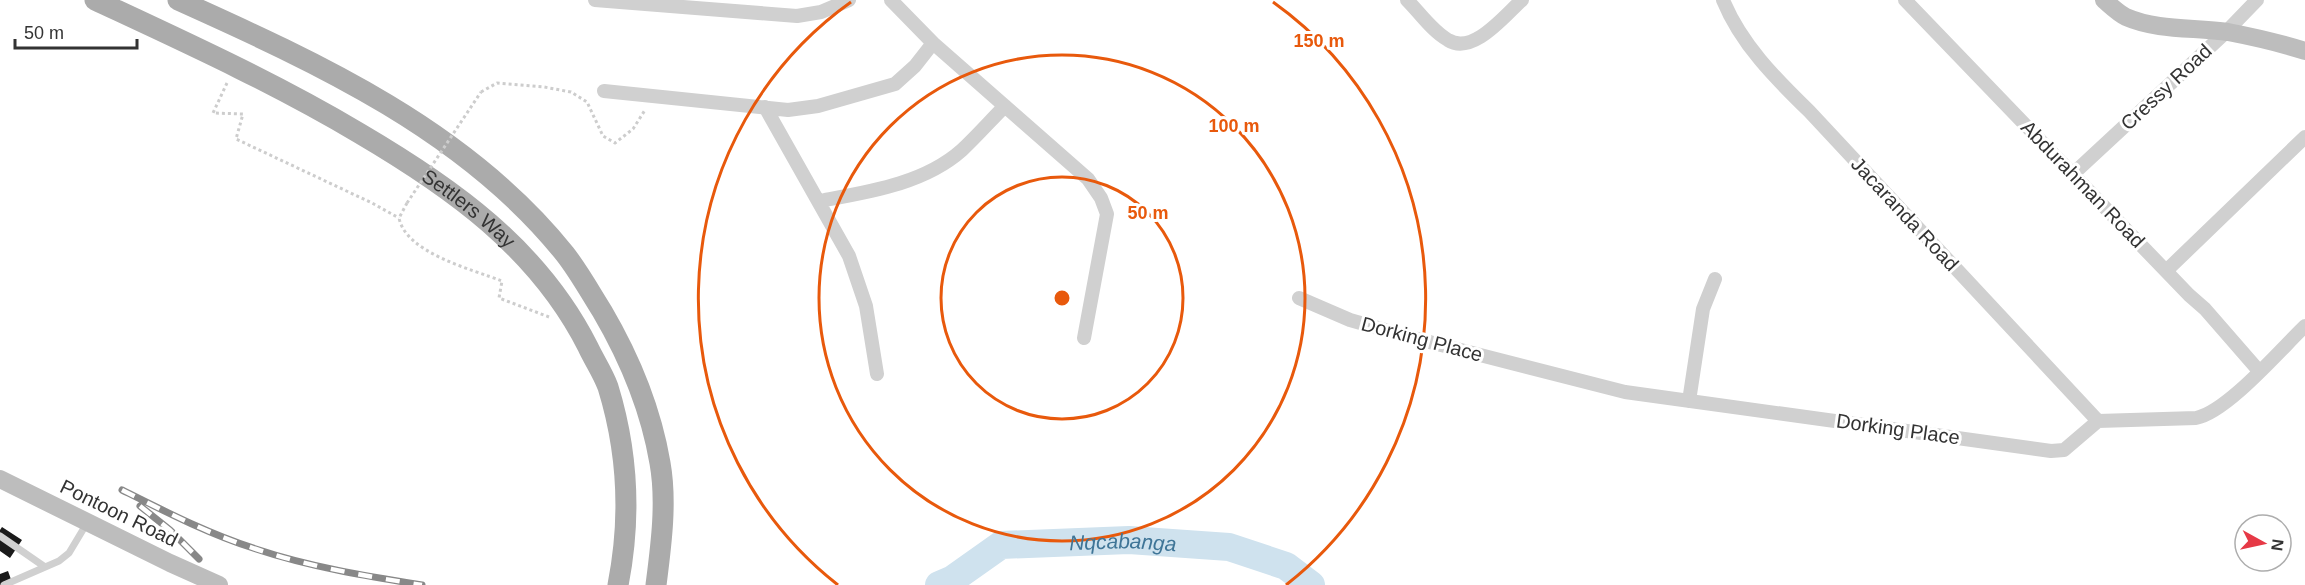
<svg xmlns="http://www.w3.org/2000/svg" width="2305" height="585" font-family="Helvetica,sans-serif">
	<rect width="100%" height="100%" fill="#fff"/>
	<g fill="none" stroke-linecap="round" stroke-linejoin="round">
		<path stroke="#cfe2ee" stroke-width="28" id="s1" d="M939 585 953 579 1001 545 1129 540 1229 547 1286 566 1311 585"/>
	</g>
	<path fill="#1a1a1a" d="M2 527 22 540 10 558 0 551V530Z
		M8 571 13 585H0V574Z"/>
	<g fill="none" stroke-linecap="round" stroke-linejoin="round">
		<path stroke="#cdcdcd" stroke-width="3" stroke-dasharray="3 3" stroke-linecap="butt" d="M227 83 213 113 243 114 236 139 372 203 399 218
			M481 92 497 83 544 87 571 92 587 102 603 136 615 143 633 129 645 110
			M407 203 399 218C406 253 471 269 502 281L499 298 549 317"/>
		<path stroke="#d0d0d0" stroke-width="7" d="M0 536 45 567
			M4 585 59 561 69 553 87 523"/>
		<path stroke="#d0d0d0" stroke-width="14" d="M595 0 797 16 821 12 849 0
			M891 0 933 43 1088 179 1101 198 1107 214 1084 338
			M1407 0C1420 13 1432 31 1448 40 1473 56 1505 15 1522 0
			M1723 0C1741 44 1775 78 1809 111L2098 421
			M1905 0 2189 295 2205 309 2259 371
			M604 91 788 110 818 106 895 84 915 66 933 43
			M765 107 849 256 866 306 877 374
			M2074 173 2226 32 2257 0
			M819 201C868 192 924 184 962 150 977 136 991 120 1005 106
			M2166 271 2305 137
			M1299 298 1350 320 1406 336 1625 392 2051 451 2064 450 2098 421
			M1689 401 1703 309 1715 279
			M2098 421 2196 418C2227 412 2281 349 2305 326"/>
		<path stroke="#bdbdbd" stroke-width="18" d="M2104 0C2111 6 2118 13 2126 17 2158 31 2195 27 2228 32 2254 37 2280 43 2305 51
			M0 479 170 563 219 585"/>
		<g stroke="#ababab" stroke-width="21">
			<path id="s2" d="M95 0C185 42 273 82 359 133 451 187 538 248 588 347 594 360 603 373 608 387 628 452 631 519 618 585"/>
			<path d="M178 0C318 63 467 131 565 254 579 272 590 292 602 311 629 357 651 410 660 463 667 502 661 546 656 585"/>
		</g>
		<g stroke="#888" stroke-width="7">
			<path id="rail" d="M122 490C166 512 209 534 256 549 310 567 366 576 422 585
				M140 506 170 530 199 559"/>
		</g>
		<use href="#rail" stroke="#fff" stroke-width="4.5" stroke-dasharray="14" stroke-linecap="butt"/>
		<path stroke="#cdcdcd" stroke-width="3" stroke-dasharray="3 3" stroke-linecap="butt" d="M407 203 481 92"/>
	</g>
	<g fill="none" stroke="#e8590c" stroke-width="3">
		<circle cx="1062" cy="298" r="121"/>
		<circle cx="1062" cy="298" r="243"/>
		<path d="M838 585A364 364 0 0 1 851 2M1273 2A364 364 0 0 1 1286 585"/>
	</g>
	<g text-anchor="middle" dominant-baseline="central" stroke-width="6" stroke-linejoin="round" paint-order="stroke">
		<g font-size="20" fill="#333" stroke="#fff">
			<text transform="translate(2166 87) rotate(-43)">Cressy Road</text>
			<text transform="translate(2083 184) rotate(46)">Abdurahman Road</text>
			<text stroke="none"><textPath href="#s2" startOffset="429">Settlers Way</textPath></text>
			<text transform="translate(1905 214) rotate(47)">Jacaranda Road</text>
			<text transform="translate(1422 339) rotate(15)">Dorking Place</text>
			<text transform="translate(1898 429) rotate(8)">Dorking Place</text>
			<text transform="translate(119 513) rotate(26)">Pontoon Road</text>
		</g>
		<g font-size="21" font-style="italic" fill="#3f7597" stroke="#fff">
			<text stroke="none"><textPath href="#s1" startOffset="196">Nqcabanga</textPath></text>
		</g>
	</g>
	<circle cx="1062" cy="298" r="9" fill="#e8590c" stroke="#fff" stroke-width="3"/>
	<g font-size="18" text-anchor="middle" font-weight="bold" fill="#e8590c" stroke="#fff" stroke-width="6" stroke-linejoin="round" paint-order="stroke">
		<text x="1319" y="47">150 m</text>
		<text x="1234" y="132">100 m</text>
		<text x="1148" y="219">50 m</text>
	</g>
	<g transform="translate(2263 543) rotate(98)"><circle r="28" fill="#ffffff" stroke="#adadad" stroke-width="1.5"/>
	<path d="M0-4.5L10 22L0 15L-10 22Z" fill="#e63946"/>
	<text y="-9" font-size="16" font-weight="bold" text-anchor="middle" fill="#333333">N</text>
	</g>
	<path d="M15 39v9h122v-9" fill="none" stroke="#333333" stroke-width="3"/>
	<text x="24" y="39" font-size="18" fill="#333333" stroke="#ffffff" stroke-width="4.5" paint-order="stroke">50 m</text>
</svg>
